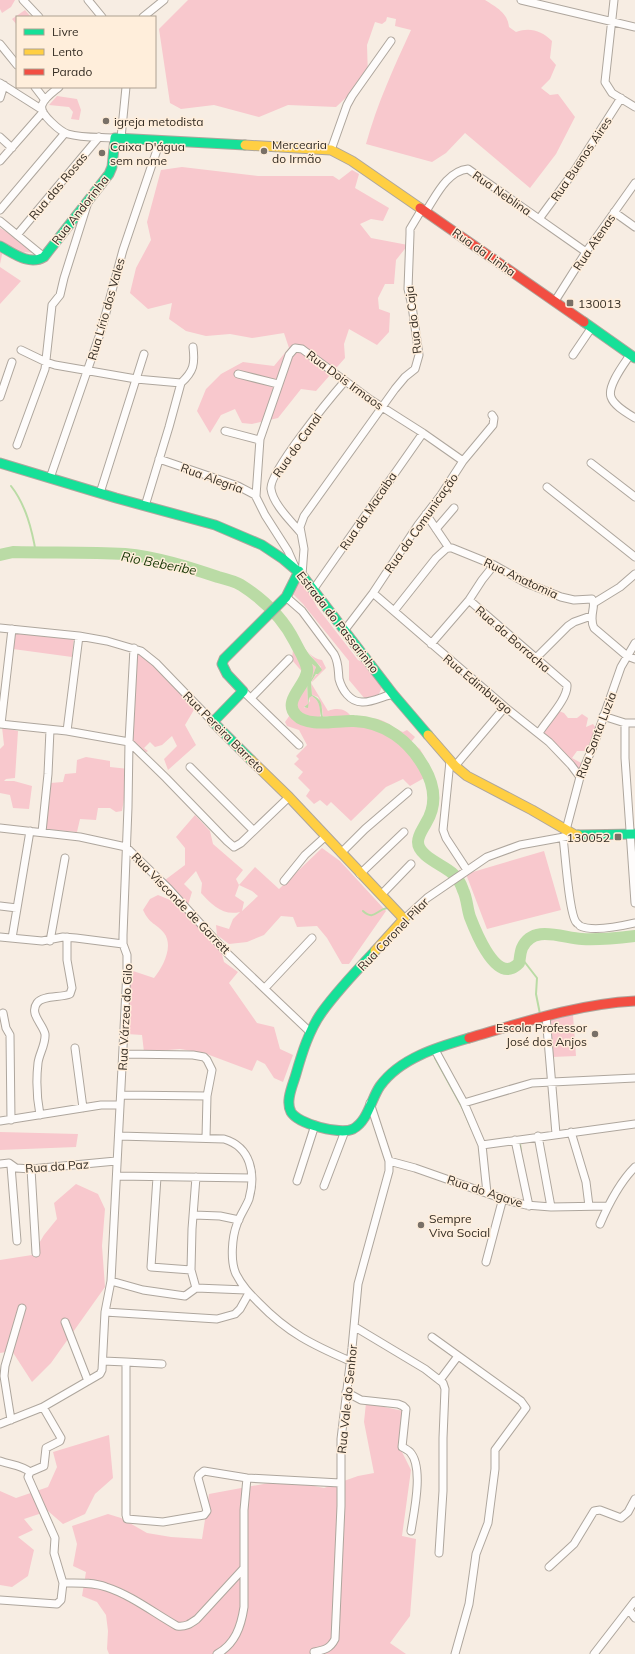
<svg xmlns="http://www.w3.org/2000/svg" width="635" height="1654" font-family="Mulish,sans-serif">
	<rect width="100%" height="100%" fill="#f7ede3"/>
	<path fill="#f8c8cd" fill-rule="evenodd" d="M0 0H15L11 7 2 13 0 9Z
		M188 0H485C496 7 508 13 509 27L516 32C530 27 542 31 552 41L550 58 556 65 550 79 541 88 550 95 558 94 575 117 556 154 530 188 465 133 446 153 432 162 366 144C377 104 394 67 411 30L395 26 396 19 387 17 386 21 382 24 375 22 367 45 368 77 336 107 288 105 259 117 214 105 181 109 170 103 159 29Z
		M25 10 31 17H17V25L12 19Z
		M57 96 77 99 81 110 79 120 71 119 73 112 69 107 49 105Z
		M182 167 258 176H333L339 180 352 170 359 174 355 188 389 208 383 221 371 219 360 224 371 238 408 245 396 260 394 284H385L378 298 379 309 390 313 389 332 377 345 349 329 344 344 345 358 316 391 301 389 278 418 252 424 242 423 235 409 221 415 210 433 197 411 206 389 221 374 243 362 274 366 289 348 284 333 252 338 230 334 206 336 186 331 169 319 172 303 148 309 130 293 136 268 151 240 147 222 161 170Z
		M0 228 21 240 34 253 23 252 7 244 3 250 0 264Z
		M0 267 21 281 0 304Z
		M299 581H302L307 588 317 607 358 660 366 664 382 687 378 696 365 699 349 680V661L303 604 292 593Z
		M282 615C296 627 302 657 322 660L326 668 311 683 328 711C338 707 347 709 352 718 361 719 372 717 381 720 389 723 395 729 403 732L407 730 415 737 411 742 420 749 433 773 410 786 403 779 386 787 351 821 331 802 327 806 320 800 314 804 306 796 310 790 298 778 303 772 294 764 299 759 296 756 307 745 299 730 287 726 285 722 292 712 289 707 293 702 290 694 298 685 304 674 292 660 293 649 288 634 298 642V645L305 656H307L308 661 316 667 312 679 307 684 308 704 304 707 305 708 310 701 309 698 312 696C319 701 321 707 320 716L323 718H330L328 716 323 717 322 708 318 697 312 695C310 677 313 682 321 667 314 660 281 622 282 615Z
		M15 633 74 638 72 657 13 649Z
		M137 654 144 656 195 708 185 725 196 745 168 770 164 759 177 746 172 736 162 745 155 747 150 742 144 748 148 751 142 755 132 742Z
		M559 711 564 713 568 718H577L582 714 588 718 586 727 593 724 596 728 588 751H577L572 758 583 764 580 773 542 731Z
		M2 727 18 731 15 778 6 779 4 781H14L32 786 29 809 13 808 10 795 0 793V749L4 745Z
		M86 757 110 761V767L129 769 122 811 116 812 110 808H98L96 820 80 819 77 832 45 829 50 783 63 782 65 774 76 773 77 760Z
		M195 815 210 831 213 844 243 870 236 879 239 885 255 867 279 889 322 848 340 861 386 911 349 964H342L327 938 317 926 297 927 293 917 281 916 264 935 247 942 229 944 217 935 216 925 229 929 233 919 240 912C223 916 212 905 201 893L202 883 196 871 184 884 192 892 188 905 165 880 185 865V848L176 837ZM239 885 252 891 258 896 242 911 244 902 235 896Z
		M544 851 561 910 487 929 466 874Z
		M158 895 175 902 221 950 224 962 238 972 229 983 257 1023 274 1027 280 1049 293 1055 283 1082 274 1078 265 1064 257 1060 252 1071 204 1053 180 1049 144 1052 142 1035 127 1034 130 970 154 978C163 967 174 946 164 933 156 923 150 925 143 910L150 899Z
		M573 1015 576 1056 552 1057 549 1020Z
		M0 1132 78 1134 76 1147 0 1150Z
		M76 1184 98 1194 105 1209 102 1246 105 1287 51 1363 32 1382 12 1351 0 1353V1260L32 1255 44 1235 57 1219 54 1203Z
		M366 1403 403 1411 400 1448 411 1470 402 1536 416 1539 410 1616 390 1643 406 1654H109L107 1649 108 1631 106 1615 97 1602 82 1596 86 1572 73 1566 77 1544 72 1526 108 1514 121 1518 147 1533 171 1537 202 1539 209 1494 285 1480 324 1488 358 1476 374 1473 364 1422Z
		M109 1435 113 1478 95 1494 85 1514 63 1524 48 1511 24 1519 33 1530 18 1537 34 1550 28 1576 12 1587 0 1585V1491L16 1498 48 1487 57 1467 53 1452Z"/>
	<path fill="#badba5" d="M277 613C288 624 296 637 306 650 311 658 318 662 322 670L318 674H316L311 682 312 695C324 700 321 707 323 717H331L330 718 321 717C319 708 321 702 312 696L309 698 308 708 304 707 308 704 307 682 312 678 316 667 308 661 307 656C303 656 297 652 295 647L298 645V642L293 639 274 617Z"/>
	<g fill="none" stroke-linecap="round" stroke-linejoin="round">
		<path stroke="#badba5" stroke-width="2" d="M11 486C26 505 32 530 36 553
			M363 911C374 921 376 910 387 908
			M520 956 537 978 536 994 540 1014
			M542 1020 544 1034
			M435 1058 463 1109 472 1130
			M520 1144 521 1151"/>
		<path stroke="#badba5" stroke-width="12" d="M0 555 13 552C50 553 88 552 125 554 157 557 188 567 218 577 226 579 234 581 241 585 263 599 283 618 295 642 299 650 305 659 307 668 310 683 281 700 296 715 308 728 338 720 354 721 385 722 409 741 424 767 435 786 437 805 426 823 423 829 418 835 418 842 418 856 443 865 452 873 457 877 461 884 463 890 467 898 467 908 470 917 475 930 493 976 512 968 515 967 517 965 519 963 520 959 520 953 522 948 533 924 562 938 582 939 599 940 618 938 635 936"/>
		<g stroke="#aea69d" stroke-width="9">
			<path id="street" d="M23 0 39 17
				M88 0 102 17
				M521 0 635 27
				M614 0 605 82 612 93 635 107
				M143 17 164 0
				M0 44 17 65
				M0 83 41 109
				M35 87 45 100
				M59 87C53 92 44 98 42 105 39 114 61 132 68 134 82 138 100 137 115 138
				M0 98 4 85
				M0 137 12 148
				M121 138 126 87
				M331 150 347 105 352 96 391 41
				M0 161 43 112
				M0 210 65 133
				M426 211C436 196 447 171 468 169L586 252
				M614 212 635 227
				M539 219 575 170 621 98
				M0 221 44 257
				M17 235 99 137
				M555 301 586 252 635 183
				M21 350 46 362 55 365 136 379 181 383
				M573 355 592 327
				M630 355C624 364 607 386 611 397 614 406 627 413 635 418
				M238 374 278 384
				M181 383C194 371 195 364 193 347
				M0 397 12 362
				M225 431 259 440
				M17 445 45 369 52 305 60 295 64 278 88 202
				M159 459 238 486 255 495 265 515 288 551 295 567
				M591 463 635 497
				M50 478 101 331 123 250 160 141
				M547 487 635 557
				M100 493 144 354
				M256 496 260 439 289 355 295 348 302 349 371 400 423 433 463 461
				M145 506 169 427 181 383
				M426 514 449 548
				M436 529 454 508
				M300 532C291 521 273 504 271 489 268 473 332 396 345 381
				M302 575 304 549 300 527 304 516 395 389 405 377 415 369 419 355 412 306 408 289 410 234V229L422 209
				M313 590 423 433
				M373 593 505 707 549 742 571 765 580 777
				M286 597 302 611 334 654C339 663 338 670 339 679 342 690 350 702 362 702 370 703 384 696 393 694
				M469 600 567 685C568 699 546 721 539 733
				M594 603 620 587 635 574
				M394 611 436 558 447 548H452L494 565 526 583 561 597 574 600 592 599C597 606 588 616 594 628L627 656 635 659
				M0 628 79 636 107 641 141 651 156 663 213 722
				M344 631 373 593 418 525 441 495 463 461 493 425 494 418 492 415
				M431 644 469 600 482 580 494 565
				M536 658 568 626 574 622 591 616
				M243 691 299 745
				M251 698 289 659
				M603 716 625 723H635
				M625 723V758L635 903
				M0 724 67 731 129 742 166 778 227 841 234 847 241 843 289 797
				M1 724 12 629
				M67 731 79 636
				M450 761 443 830 446 838 467 870
				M455 766 505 707
				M190 767 253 830
				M0 828 80 837 126 847 169 889 228 954 310 1032
				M566 830 580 777 594 744 621 667 635 643
				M42 832 48 774 50 730
				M563 837C565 852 569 913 576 922 576 923 580 925 580 926 593 932 622 926 635 923
				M341 853 365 829 408 792
				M360 874 404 832
				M284 881 305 855 326 836
				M381 895 411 864
				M0 906 17 908
				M404 919 427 898 487 857 520 845 575 835
				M0 937 42 941 63 937 76 938 123 944
				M12 938 30 831
				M50 941 65 858
				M265 988 312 938
				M3 1013 6 1028 10 1035 11 1120
				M546 1016 556 1134
				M75 1048 83 1108
				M435 1050 464 1103 482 1145 487 1193
				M123 1054 193 1055 204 1057 207 1060 212 1070 207 1096 206 1138
				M121 1095 207 1096
				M464 1103 532 1083 635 1078
				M40 1115C37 1099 36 1080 38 1063 39 1054 46 1044 45 1034 43 1024 29 1014 37 1003 43 995 61 998 70 994L72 988 67 960V937
				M0 1121 101 1105H120
				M571 1132 586 1182 589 1206
				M119 1136 224 1139C251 1147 256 1174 249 1199 246 1207 240 1215 237 1224 232 1237 230 1261 236 1274 242 1286 250 1294 259 1303 288 1333 313 1345 350 1361
				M538 1136 551 1207
				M515 1140 529 1206
				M482 1145 635 1124
				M389 1161 415 1168 506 1200 526 1205 551 1207 608 1206
				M0 1164 9 1163 16 1168 31 1169 116 1161
				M11 1166 17 1241
				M31 1169 36 1253
				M117 1176 251 1178
				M157 1177 151 1267 191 1270
				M297 1181 315 1125
				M324 1186 345 1131
				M194 1215 220 1216 239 1220
				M600 1224C609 1203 619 1183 635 1167
				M486 1262 503 1198
				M111 1281 143 1290 185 1296 196 1288 246 1290
				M196 1288 191 1270 192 1229 196 1177
				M105 1312 217 1319 235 1314 240 1309 249 1293
				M65 1322 88 1381
				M355 1327 425 1369 443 1383 445 1389 443 1438V1491L439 1553
				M432 1337 521 1401 526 1408 495 1450V1469L488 1523 476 1554 469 1604 455 1654
				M103 1361 126 1362V1515L127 1519 163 1522 204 1515 207 1511 198 1478 199 1475 204 1471 247 1478 340 1483
				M126 1362 162 1364
				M440 1380 458 1356
				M346 1392 361 1400 398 1404 403 1406 406 1409 402 1447C404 1448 408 1450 410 1452 424 1467 414 1512 411 1531
				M11 1420 4 1376 5 1366 22 1308
				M0 1424 43 1407 100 1374 102 1370 105 1312 111 1281 127 970V955L123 944V935L128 807 129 742 134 648
				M0 1461C11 1465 21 1465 30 1472
				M549 1567 574 1544 594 1511 600 1510 621 1518 628 1512 635 1499
				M63 1583C77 1583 93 1582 106 1587 131 1595 154 1613 177 1626 186 1627 190 1624 197 1619L243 1569
				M0 1600 57 1604 61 1600 63 1583 54 1553 55 1538 28 1477 30 1472 44 1466 46 1448 60 1441 61 1438 43 1407
				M629 1610 635 1618
				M314 1652C324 1650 330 1649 335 1639L341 1506V1439L352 1348 358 1284 389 1171V1161L370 1103
				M217 1654C235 1644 241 1627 244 1607V1510L247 1478
				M594 1654 635 1601"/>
		</g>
		<g stroke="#aea69d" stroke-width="11">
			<path id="fast" d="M0 246C13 253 29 266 44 257L109 174 112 167 115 138 245 145
				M584 322 635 358
				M0 463 116 498 215 525 262 545 283 559 302 575 393 694 428 735
				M251 760 213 722 243 691 227 674 222 664 224 659 286 597 299 571
				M578 835 635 834
				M375 951C357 970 337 991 322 1012 309 1030 302 1053 296 1074 293 1085 285 1101 291 1112 298 1124 340 1135 353 1129 368 1121 371 1099 380 1086 400 1058 438 1047 469 1038"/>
		</g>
		<g stroke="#aea69d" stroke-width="11">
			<path id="slow" d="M245 145 331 150 352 161 420 208
				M428 735 455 766 467 776 532 810 575 835H578
				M251 760 289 797 404 919 375 951"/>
		</g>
		<g stroke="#aea69d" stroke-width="11">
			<path id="jam" d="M420 208 584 322
				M469 1038C524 1022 578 1004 635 1001"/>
		</g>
		<use href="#street" stroke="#fefcfb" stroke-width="7"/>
		<use href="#fast" stroke="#16e098" stroke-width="9"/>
		<use href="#slow" stroke="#ffcf43" stroke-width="9"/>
		<use href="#jam" stroke="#f24e42" stroke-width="9"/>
	</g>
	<g fill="#797067" stroke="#ffeedb" stroke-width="1.5">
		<circle cx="106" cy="121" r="4"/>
		<circle cx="264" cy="151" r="4"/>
		<circle cx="102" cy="153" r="4"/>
		<rect x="566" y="299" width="8" height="8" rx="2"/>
		<rect x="614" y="833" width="8" height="8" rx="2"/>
		<circle cx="595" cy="1034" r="4"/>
		<circle cx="421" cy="1225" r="4"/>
	</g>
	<g text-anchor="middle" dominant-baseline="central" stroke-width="3" stroke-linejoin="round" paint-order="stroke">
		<g font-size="12" fill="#352d24" stroke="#ffeedb" text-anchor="start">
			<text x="114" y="121">igreja metodista</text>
			<text x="272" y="144">Mercearia<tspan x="272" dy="14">do Irmão</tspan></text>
			<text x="110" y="146">Caixa D'água<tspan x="110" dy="14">sem nome</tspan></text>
			<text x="578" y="303">130013</text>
			<text x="610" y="837" text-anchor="end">130052</text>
			<text x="587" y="1027" text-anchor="end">Escola Professor<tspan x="587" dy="14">José dos Anjos</tspan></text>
			<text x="429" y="1218">Sempre<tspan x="429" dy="14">Viva Social</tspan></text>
		</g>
		<g font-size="12" fill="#352d24" stroke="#ffeedb">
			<text transform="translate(581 159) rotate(-56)">Rua Buenos Aires</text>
			<text transform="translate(58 186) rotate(-50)">Rua das Rosas</text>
			<text transform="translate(502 193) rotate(35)">Rua Neblina</text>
			<text transform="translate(80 210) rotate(-52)">Rua Andorinha</text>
			<text transform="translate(594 242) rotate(-56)">Rua Atenas</text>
			<text transform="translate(484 252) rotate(35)">Rua da Linha</text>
			<text transform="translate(106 309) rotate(-74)">Rua Lírio dos Vales</text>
			<text transform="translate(413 320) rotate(-97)">Rua do Caja</text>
			<text transform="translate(345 380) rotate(36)">Rua Dois Irmaos</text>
			<text transform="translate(297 445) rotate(-55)">Rua do Canal</text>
			<text transform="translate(212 478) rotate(20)">Rua Alegria</text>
			<text transform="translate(368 511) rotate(-56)">Rua da Macaiba</text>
			<text transform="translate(421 523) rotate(-55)">Rua da Comunicação</text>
			<text transform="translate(521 578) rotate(25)">Rua Anatomia</text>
			<text transform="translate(338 622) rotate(52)">Estrada do Passarinho</text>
			<text transform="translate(513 639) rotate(41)">Rua da Borracha</text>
			<text transform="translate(478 684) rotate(40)">Rua Edimburgo</text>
			<text transform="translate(224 732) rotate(45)">Rua Pereira Barreto</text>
			<text transform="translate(596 735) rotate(-69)">Rua Santa Luzia</text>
			<text transform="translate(181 903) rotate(46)">Rua Visconde de Garrett</text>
			<text transform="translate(393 934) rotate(-46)">Rua Coronel Pilar</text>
			<text transform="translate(125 1017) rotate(-87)">Rua Várzea do Gilo</text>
			<text transform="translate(57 1166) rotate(-4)">Rua da Paz</text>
			<text transform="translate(485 1191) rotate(18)">Rua do Agave</text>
			<text transform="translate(347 1399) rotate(-84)">Rua Vale do Senhor</text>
		</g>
		<g font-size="13" font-style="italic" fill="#173705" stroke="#ffeedb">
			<text transform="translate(159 563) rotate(11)">Rio Beberibe</text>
		</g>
	</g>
	<rect x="16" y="16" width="140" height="72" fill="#ffeedb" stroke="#aea192"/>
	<rect x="24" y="29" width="20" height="6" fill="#16e098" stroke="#aea192"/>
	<text x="52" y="36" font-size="12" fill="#352d24">Livre</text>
	<rect x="24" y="49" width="20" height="6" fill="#ffcf43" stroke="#aea192"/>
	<text x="52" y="56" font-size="12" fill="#352d24">Lento</text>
	<rect x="24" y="69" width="20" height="6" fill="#f24e42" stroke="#aea192"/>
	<text x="52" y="76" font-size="12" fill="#352d24">Parado</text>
</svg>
